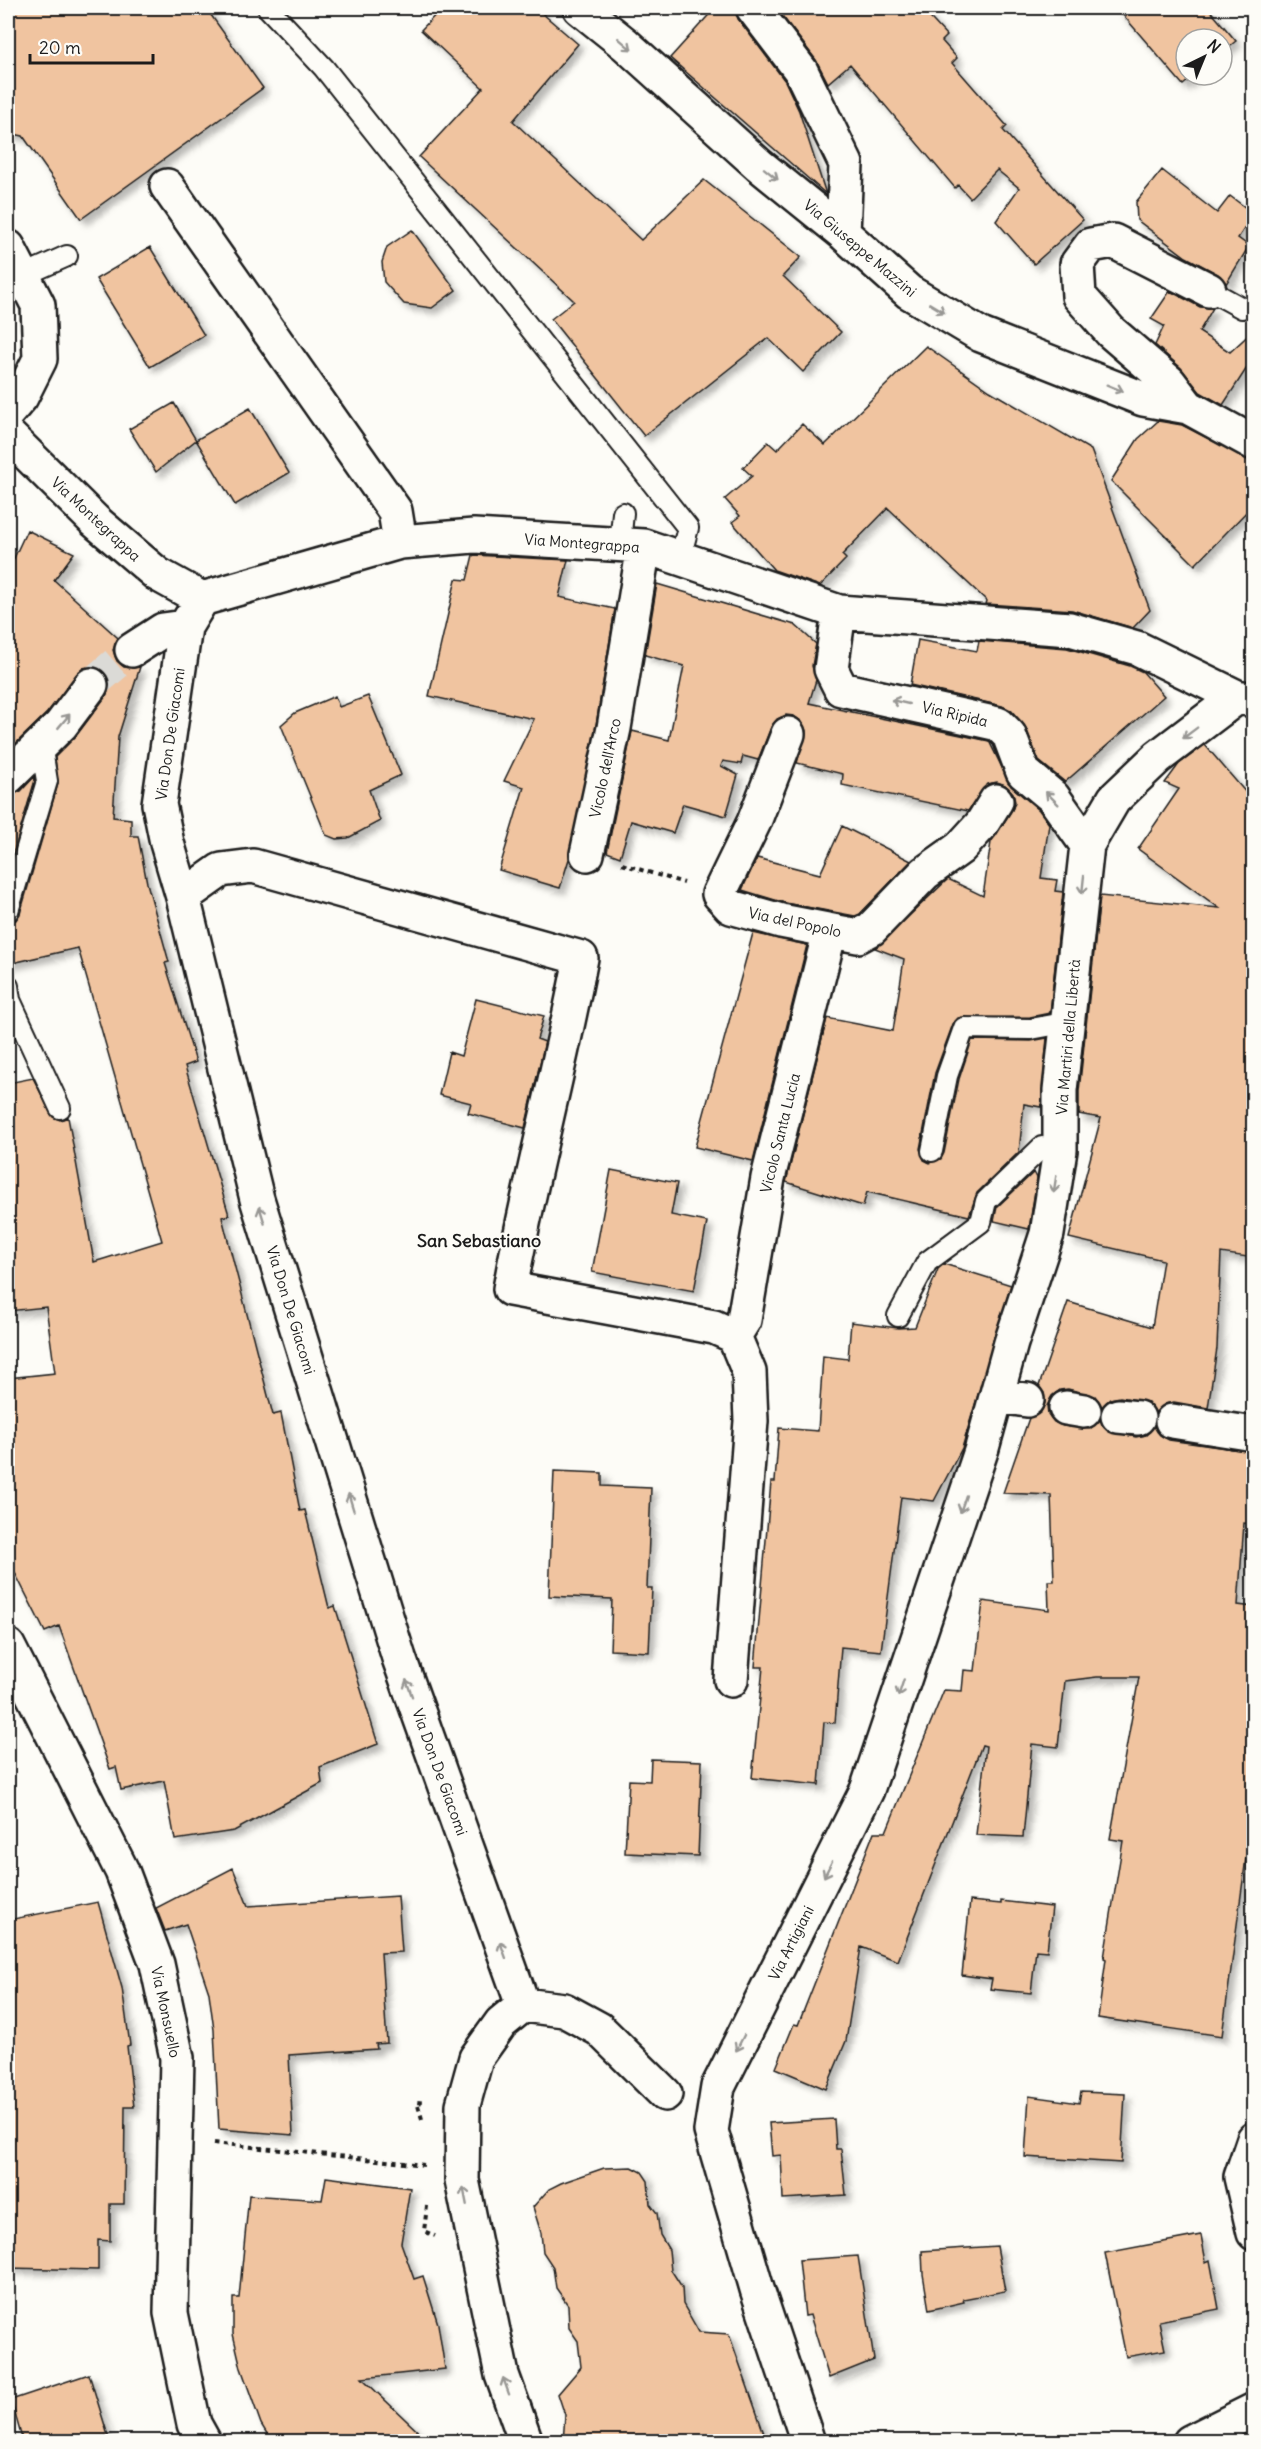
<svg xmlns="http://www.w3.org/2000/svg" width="1261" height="2449" font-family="Delius,sans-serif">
	<defs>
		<filter id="shadow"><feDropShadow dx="5.5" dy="5.5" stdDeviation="3" flood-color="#0004"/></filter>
	</defs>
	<rect width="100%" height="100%" fill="#fdfcf7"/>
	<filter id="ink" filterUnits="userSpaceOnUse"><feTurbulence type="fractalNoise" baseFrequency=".0167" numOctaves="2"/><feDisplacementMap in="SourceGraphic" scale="12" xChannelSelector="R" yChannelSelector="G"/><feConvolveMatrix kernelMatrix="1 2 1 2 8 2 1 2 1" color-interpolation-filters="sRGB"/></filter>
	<g filter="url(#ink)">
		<path fill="#f0c4a0" stroke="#1c1c1c" stroke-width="1.5" filter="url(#shadow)" d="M8 8H206L263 88 81 219 23 136 8 133Z
			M442 8H536L578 44 513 121 641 240 704 180 801 257 783 276 841 332 803 372 768 338 644 436 551 319 574 301 419 157 483 88 421 30Z
			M715 8H735L738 19 785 81 799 111 826 194 670 58Z
			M776 8H921L947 36 942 41 957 58 952 63 1007 126 1003 130 1083 220 1034 264 996 221 1019 188 997 170 970 198 958 185 955 188 850 64 828 83 816 60Z
			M1117 8H1208L1236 41 1222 52V39H1186V75H1195L1183 85Z
			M1162 170 1217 213 1230 196 1254 214 1238 238 1249 246 1226 284 1218 274 1186 257 1137 220 1136 202Z
			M412 230 456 290 432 308 404 304 384 282 382 262 387 247Z
			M150 247 204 335 150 367 96 279Z
			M1170 291 1200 307 1213 308 1199 332 1230 352 1254 330V357L1223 405 1200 392 1181 368 1155 345 1164 326 1151 319Z
			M926 346 990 391 1091 450 1150 610 1133 628 1072 610 986 604 987 601 888 508 842 555 846 559 820 586 774 570 732 522 740 516 725 499 752 476 743 468 768 442 777 450 802 424 825 445Z
			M174 403 196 440 156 472 129 429Z
			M250 408 289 473 235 505 196 440Z
			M1158 421 1182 425 1254 462V504L1195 565 1111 481 1138 439Z
			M27 530 74 553 54 580 118 638 113 650 117 661 124 667H140L118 737 113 817 131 819V836H138L147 883 169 962 165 963 196 1062 185 1066 229 1215 222 1217 273 1415 281 1413 300 1511 305 1510 329 1608 335 1606 378 1744 320 1767 322 1783 234 1831 175 1840 164 1781 121 1790 116 1767 110 1769 59 1626 45 1632 8 1559V1378L55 1373 46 1307 8 1311V1083L33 1078 53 1117 60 1120 68 1117 94 1262 162 1241 78 948 8 964V923L16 920 20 914 58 784 55 757 76 736 106 696 110 687 108 677 102 670 93 666 83 668 47 713 8 751V571Z
			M473 555 568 560 559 597 615 609 596 725 569 859 560 888 499 870 524 787 504 781 534 719 429 696 456 579 467 580Z
			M657 584 795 625 816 644 812 666 816 680 809 703 989 741 1011 786 1039 810 1049 824 1041 878 1057 880 1055 891 1063 892 1050 1013 1030 1017 958 1018 953 1024 935 1073 920 1149 924 1160 930 1163 941 1159 944 1153 959 1079 972 1040 1031 1041 1047 1038 1041 1107 1024 1104 1019 1152 977 1193 969 1216 867 1192 863 1206 786 1182 827 1018 893 1031 904 959 875 948 948 879 983 896 991 842 1012 810 1015 802 1013 793 1005 785 997 782 988 784 968 811 842 785 843 774 797 763 806 731 802 722 794 716 786 715 777 719 771 727 758 760 743 756 741 764 723 761 721 766 738 775 726 816 683 804 673 833 631 821 620 857 607 852 632 731 669 740 684 666 645 655Z
			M918 640 977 651 979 641 1067 648 1130 666 1143 672 1164 696 1065 782 1039 761 1026 728 1011 710 1002 706 910 685Z
			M335 696 339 707 368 696 401 775 369 790 380 821 348 838 336 839 326 835 281 725 295 713Z
			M1205 745 1254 802V1258L1221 1253 1217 1348 1208 1408 1174 1402 1165 1404 1156 1413 1148 1402 1120 1397 1110 1399 1102 1407 1095 1396 1068 1389 1060 1390 1052 1396 1047 1406 1048 1414 1054 1422 1063 1426 1090 1429 1100 1419 1108 1431 1136 1437 1146 1435 1154 1426 1160 1435 1169 1440 1254 1452V1524L1244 1523 1238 1605 1254 1607V1859L1246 1858 1222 2036 1098 2018 1106 1959 1104 1958 1123 1841 1110 1839 1139 1677H1097L1065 1681 1058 1747 1032 1744 1023 1837 976 1835 986 1746 982 1745 898 1961 861 1947 846 2041 826 2089 776 2068 794 2024 798 2025 874 1832H886L944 1690 962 1691 964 1670 975 1671 983 1601 1049 1610 1048 1581H1054L1051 1495 1003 1493 1029 1418 1041 1412 1045 1403 1044 1393 1039 1386 1068 1302 1152 1327 1163 1260 1069 1238 1101 1118 1079 1114V1091L1100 896 1219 908 1138 849 1179 789 1165 783 1179 764Z
			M34 777 35 780 8 871V795L21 791Z
			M842 826 911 861 860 914 855 916 785 903 742 890 757 858 820 874Z
			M753 933 807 945 753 1161 695 1147Z
			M476 999 544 1016 537 1039 545 1042 525 1128 468 1113 471 1103 439 1095 449 1052 461 1056Z
			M611 1170 677 1183 671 1215 707 1222 694 1291 592 1272Z
			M1034 1172 1037 1178 1029 1229 994 1221 997 1207Z
			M944 1264 1011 1285 962 1448 934 1501 901 1497 881 1651 841 1647 835 1723 824 1722 819 1785 752 1778 763 1667H755L771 1482H775L779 1428 818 1431 823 1356 848 1359 851 1322 898 1328 915 1327 938 1269Z
			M554 1471 602 1473V1486L651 1488 647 1588H652L649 1652 610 1650 612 1599 549 1596Z
			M651 1759 702 1761 698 1856 625 1853 629 1780 650 1781Z
			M233 1868 248 1906 398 1896 402 1952 381 1953 387 2043 376 2044 377 2049 289 2055 293 2135 219 2129 214 2030 209 1993 186 1924 165 1931 156 1908Z
			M970 1901 1001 1904V1901L1052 1907 1047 1951 1036 1950 1031 1993 990 1989 992 1979 962 1975Z
			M98 1902 122 1988 130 2045 127 2046 134 2107H125L124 2204H110V2241L98 2240V2270L8 2268V1920Z
			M1081 2092 1125 2094 1121 2163 1025 2157 1029 2096 1079 2103Z
			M834 2119 836 2149H841L846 2195 783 2199 781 2155 772 2156 769 2123Z
			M632 2167 642 2172 648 2181 650 2204 657 2213 660 2235 669 2250 671 2270 682 2287 683 2304 699 2332 729 2334 767 2442H563L565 2415 558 2394 581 2367 578 2341 569 2328 568 2305 556 2288 553 2267 543 2252 541 2233 533 2207 549 2189 561 2183 604 2168Z
			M326 2177 410 2188 401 2243 414 2279 423 2276 438 2324 445 2369 362 2378 429 2442H272L261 2424 241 2368 233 2334V2298H239L249 2195 322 2200Z
			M1201 2235 1206 2262 1210 2260 1219 2309 1159 2321 1165 2350 1126 2357 1105 2253Z
			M997 2246 1005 2291 963 2299 964 2302 929 2310 923 2274 922 2251Z
			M858 2256 874 2360 829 2378 810 2315 805 2316 799 2260Z
			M89 2374 110 2442H23L11 2400Z"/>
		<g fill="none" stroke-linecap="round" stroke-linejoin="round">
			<path stroke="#dbdad6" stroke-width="33" stroke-dasharray="33 16" stroke-linecap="butt" d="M91 685 132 650"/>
			<g stroke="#1c1c1c" stroke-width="24">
				<path id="lane" d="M268 8 324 68 688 528 680 558
					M22 276 67 256
					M1209 290 1242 308
					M620 544 623 513
					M8 911 47 781 41 744
					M8 986 10 1000 60 1108
					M932 1151 947 1076 964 1028 1031 1029 1069 1022
					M898 1316 927 1262 981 1222 986 1201 1042 1147 1060 1150"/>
			</g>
			<g stroke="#1c1c1c" stroke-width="38">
				<path id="street" d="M580 8 625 44 759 165 843 233 909 292 981 335 1143 399 1188 407 1254 443
					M753 8 801 71 846 164 843 233
					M167 186 395 511 400 542
					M8 247 38 305 40 359 21 397 8 412
					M1188 407 1169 382 1111 332 1079 296 1077 264 1091 245 1113 241 1209 290
					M8 435 95 521 157 574 202 599 400 542 474 536 644 546 839 612 1070 629 1137 648 1237 697 1254 700
					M202 599 185 627 159 804 167 843 183 897 257 1199 399 1658 523 2005
					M839 612 831 669 841 689 998 724 1009 735 1023 772 1053 797 1087 845
					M132 650 163 630 185 627
					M788 734 754 822 719 894 731 907 781 921 858 936 871 929 925 873 960 848 981 825 996 801
					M8 777 61 725 91 685
					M587 854 614 728 644 546
					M183 897 221 870 253 866 581 958C560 1069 530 1178 510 1289L714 1327 734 1336 749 1372 751 1421 731 1680
					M734 1336 744 1320 768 1178 830 931
					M997 1396 1027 1400
					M1066 1408 1084 1411
					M1118 1416 1138 1418
					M1172 1421 1254 1434
					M1254 2139 1241 2177 1254 2233
					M526 2442 502 2375 462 2180 463 2105 476 2058 501 2023 523 2005 564 2010 599 2029 665 2094
					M808 2442 757 2289 711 2131 718 2087 867 1790 982 1448 1011 1343 1047 1234 1060 1150V1090L1087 845 1114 799 1158 757 1237 697
					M1190 2442 1254 2410"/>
			</g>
			<g stroke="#1c1c1c" stroke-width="38">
				<path id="secondary" d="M8 1646 122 1871 157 1964 177 2058 171 2313 194 2424 204 2442"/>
			</g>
			<path stroke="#1c1c1c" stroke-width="4" stroke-dasharray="4.5 4.5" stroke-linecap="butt" d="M622 864 684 883
				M422 2119 417 2102 425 2103
				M214 2143 424 2165
				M427 2206 424 2231 435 2236"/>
			<use href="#lane" stroke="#fdfcf7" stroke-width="20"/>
			<use href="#street" stroke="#fdfcf7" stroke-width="33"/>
			<use href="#secondary" stroke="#fdfcf7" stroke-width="33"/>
		</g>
		<defs><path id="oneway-shaft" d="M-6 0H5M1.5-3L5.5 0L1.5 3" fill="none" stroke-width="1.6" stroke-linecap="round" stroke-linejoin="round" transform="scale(1.5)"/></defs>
		<g stroke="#989794">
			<use href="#oneway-shaft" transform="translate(625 44) rotate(41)"/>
			<use href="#oneway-shaft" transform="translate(771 174) rotate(39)"/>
			<use href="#oneway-shaft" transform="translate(937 308) rotate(31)"/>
			<use href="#oneway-shaft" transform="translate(1115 388) rotate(22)"/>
			<use href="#oneway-shaft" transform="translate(900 702) rotate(-167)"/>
			<use href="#oneway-shaft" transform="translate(64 721) rotate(-50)"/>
			<use href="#oneway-shaft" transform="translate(1190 733) rotate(143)"/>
			<use href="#oneway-shaft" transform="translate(1052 798) rotate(-135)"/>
			<use href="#oneway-shaft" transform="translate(1083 885) rotate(96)"/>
			<use href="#oneway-shaft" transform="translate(1055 1184) rotate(99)"/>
			<use href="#oneway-shaft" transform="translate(262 1215) rotate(-107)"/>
			<use href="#oneway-shaft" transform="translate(351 1502) rotate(-107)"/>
			<use href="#oneway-shaft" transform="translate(963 1504) rotate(109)"/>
			<use href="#oneway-shaft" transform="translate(409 1688) rotate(-110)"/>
			<use href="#oneway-shaft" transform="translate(901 1688) rotate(108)"/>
			<use href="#oneway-shaft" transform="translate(828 1869) rotate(117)"/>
			<use href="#oneway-shaft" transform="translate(503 1950) rotate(-110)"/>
			<use href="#oneway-shaft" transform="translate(740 2043) rotate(117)"/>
			<use href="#oneway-shaft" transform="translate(465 2196) rotate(-101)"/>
			<use href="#oneway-shaft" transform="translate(506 2386) rotate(-110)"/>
		</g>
	</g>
	<g text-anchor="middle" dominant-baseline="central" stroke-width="4.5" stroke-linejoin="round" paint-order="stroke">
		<g font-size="15" fill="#1c1c1c" stroke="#fdfcf7">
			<text transform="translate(860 248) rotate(40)">Via Giuseppe Mazzini</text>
			<text transform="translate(96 519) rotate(43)">Via Montegrappa</text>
			<text transform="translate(582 543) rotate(4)">Via Montegrappa</text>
			<text transform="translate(955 714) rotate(13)">Via Ripida</text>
			<text transform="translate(170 734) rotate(-82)">Via Don De Giacomi</text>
			<text transform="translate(605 768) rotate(-78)">Vicolo dell'Arco</text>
			<text transform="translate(795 922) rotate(12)">Via del Popolo</text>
			<text transform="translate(1068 1037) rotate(-85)">Via Martiri della Libertà</text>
			<text transform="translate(780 1133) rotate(-76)">Vicolo Santa Lucia</text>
			<text transform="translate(291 1310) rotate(73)">Via Don De Giacomi</text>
			<text transform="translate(440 1772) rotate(70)">Via Don De Giacomi</text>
			<text transform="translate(791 1943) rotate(-63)">Via Artigiani</text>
			<text transform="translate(166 2012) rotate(78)">Via Monsuello</text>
		</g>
		<g font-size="18" font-weight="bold" fill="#1c1c1c" stroke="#fdfcf7">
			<text x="479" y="1240">San Sebastiano</text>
		</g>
	</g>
	<rect width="1261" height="2449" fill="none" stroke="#fdfcf7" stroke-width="30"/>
	<rect x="15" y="15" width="1231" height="2419" fill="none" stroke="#1c1c1c" stroke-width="2" filter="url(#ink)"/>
	<g transform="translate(1204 57) rotate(43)"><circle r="28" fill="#fdfcf7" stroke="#a3a29f" stroke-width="1.5"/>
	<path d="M0-4.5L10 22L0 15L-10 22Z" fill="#1c1c1c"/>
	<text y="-9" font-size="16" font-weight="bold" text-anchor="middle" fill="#1c1c1c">N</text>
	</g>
	<path d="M30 54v9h123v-9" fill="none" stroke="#1c1c1c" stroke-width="3"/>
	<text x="39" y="54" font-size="18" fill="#1c1c1c" stroke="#fdfcf7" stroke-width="4.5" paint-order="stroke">20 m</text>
</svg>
